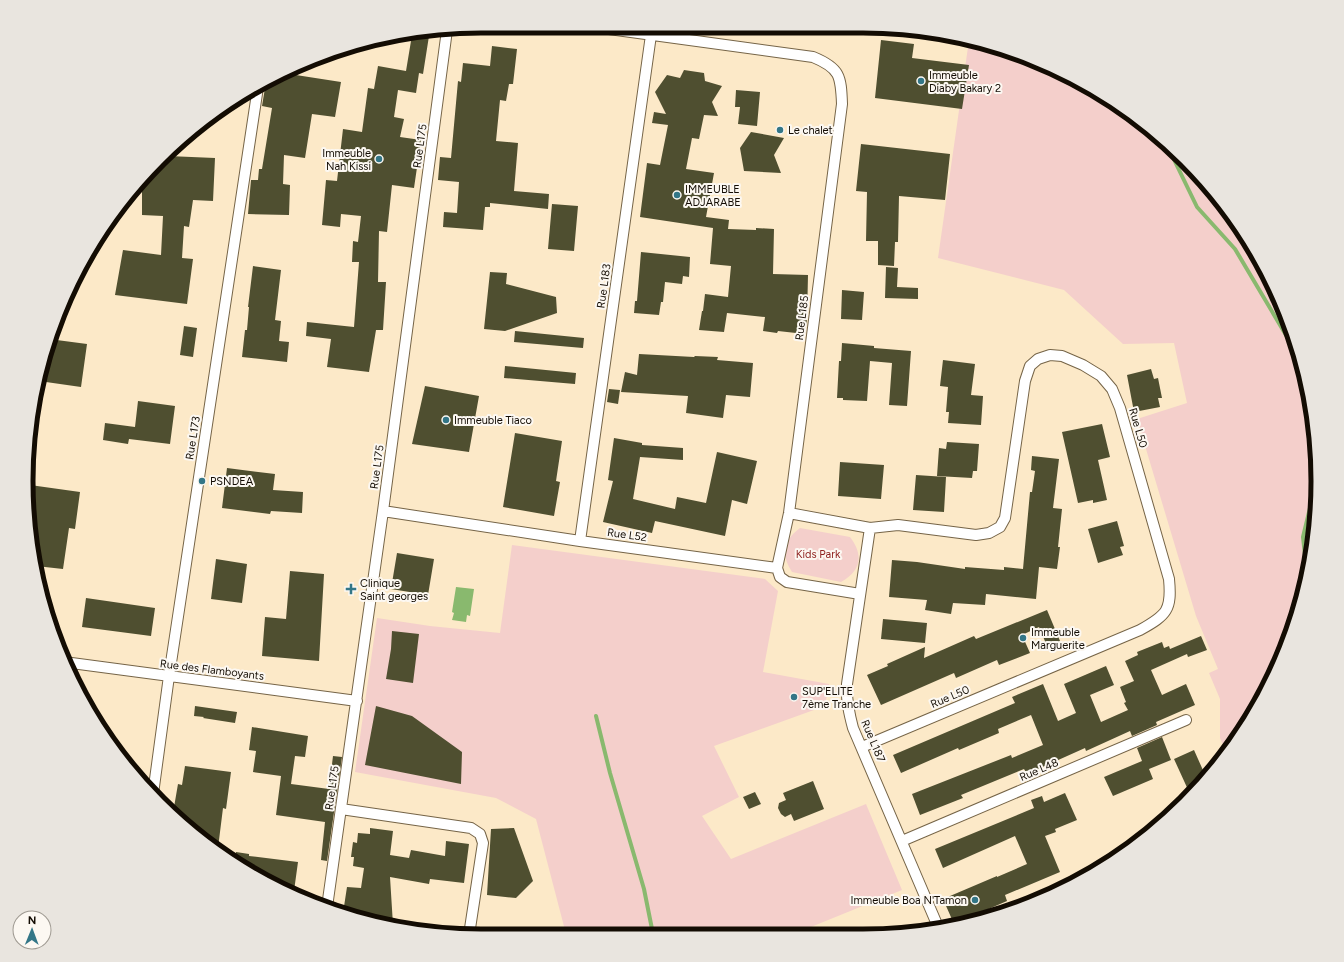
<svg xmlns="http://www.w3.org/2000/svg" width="1344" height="962" font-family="Figtree,sans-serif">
	<rect width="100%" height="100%" fill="#fce9c8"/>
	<path fill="#f4cfcb" d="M969 40 1037 61 1091 87 1163 139 1205 181 1257 254 1294 335 1314 422 1317 511 1302 599 1271 682 1227 754 1220 738V699L1209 673 1218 669 1196 616 1137 419 1187 403 1174 343 1123 344 1064 290 938 258Z
		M800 528 850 537C864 555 861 571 841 582L792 572C780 554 784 540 800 528Z
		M512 545 765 579 778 591 763 672 829 684 825 706 714 746 739 797 702 816 731 859 866 804 902 890 806 929 808 933 566 934 536 819 496 798 355 772 377 618 430 626 500 633Z"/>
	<path fill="#89b96e" d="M456 587 474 589 470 616 467 615 466 622 452 620 454 613 452 612Z"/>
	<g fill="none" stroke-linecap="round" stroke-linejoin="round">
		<path stroke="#89b96e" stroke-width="4" d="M1165 141 1197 207 1235 249 1299 357
			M1307 573 1303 537 1316 483
			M596 716 610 773 644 889 653 934"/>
	</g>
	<path fill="#4f4f30" d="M417 34 429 36 423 74 419 73 416 93 398 90 394 117 404 119 400 137 421 140 414 188 392 185 387 232 379 231 378 282H386L383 330H376L369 372 327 367 331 339 306 336 307 322 354 327 359 262H352L353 241 358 242 361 216 341 214 340 227 322 225 326 180 337 181 343 129 362 132 368 88 374 89 378 66 406 71 412 35Z
		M881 40 914 44 912 58 969 65 962 109 875 98Z
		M492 46 517 49 513 84H509L506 101 500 100 496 141 518 143 514 191 549 194 548 209 490 203V207H485L483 230 443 227 444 212 457 213 459 182 438 180 440 157 451 158 458 81 461 82 463 63 490 66Z
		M684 70 704 73 705 81 722 86 712 102 718 116 704 115 699 139 692 138 686 169 714 173 706 217 729 220 728 229 756 230V228L774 229 773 274 808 275 807 319 805 334 778 331 777 333 763 331 765 317 727 313 724 332 699 330 702 311H703L705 294 728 297 731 266 710 264 713 228 640 217 647 163 660 165 668 125 652 123 654 112 666 114 655 92 667 75 680 78Z
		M283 73 341 82 335 117 312 114 305 158 284 155 283 184 290 185 289 215 248 214 251 180H258L259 169H262L272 108 262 106 266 82Z
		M736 90 760 92 757 126 738 124 740 107H735Z
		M751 132 784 138 774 155 781 173 744 171 740 148Z
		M861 144 950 154 945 200 899 196 898 242H895L894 266 878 265V241H866L867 192 856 191Z
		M168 156 215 158 213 201 193 200 189 227 184 226 182 258 193 259 187 304 115 295 123 250 161 255 163 216 142 215V178Z
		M552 204 578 206 574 251 548 249Z
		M641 252 690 257 689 277 683 276 682 284 665 282 663 302H661L659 315 634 313 635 301H637Z
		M253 266 281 270 275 320 281 321 279 341 289 342 287 362 242 357 245 330H247L249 307H248Z
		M886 267 898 268 897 287 918 288V299L885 298Z
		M490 272 507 273 506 284 556 297 557 313 505 331 484 329Z
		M842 290 864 292 862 320 841 319Z
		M184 326 197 328 193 357 180 355Z
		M515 331 584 338 583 348 514 342Z
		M49 339 87 344 81 387 39 381Z
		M842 343 874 346V348L911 351 907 406 889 405 892 363 870 361 867 401 843 400V398H837L839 361H841Z
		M639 354 694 357 695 356 718 357 717 360 753 363 750 397 726 395 723 418 686 413 688 396 621 392 625 372 637 375Z
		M943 360 975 364 971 395 983 396 981 425 948 423 949 412H946L948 387 940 386Z
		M505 366 576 373 575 384 504 378Z
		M1151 369 1154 379 1158 378 1162 398H1158L1160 407 1134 412 1127 375Z
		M425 386 479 396 469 452 412 444Z
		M609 389 620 390 618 404 607 402Z
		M138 401 175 406 170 444 129 439 128 444 103 440 105 423 135 427Z
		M1102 424 1110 457 1098 460 1107 500 1093 503V500L1078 503 1062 432Z
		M515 433 562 441 556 481 560 482 554 516 503 507Z
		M614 438 642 443V445L683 448V460L640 457 633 499 675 509 677 497 706 503 717 452 757 461 747 504 732 500 725 536 655 521 652 533 603 522 613 481 608 480Z
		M947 442 979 444 977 471H973L972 478 937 476 939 448 946 449Z
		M1032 456 1059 459 1053 508 1062 509 1058 547H1060L1057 569 1039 567 1036 599 986 594 985 605 953 603 951 614 925 610 927 600 889 597 892 560 917 562 965 569V567L1004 570V567L1023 569 1030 492H1032L1035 471 1031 470Z
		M840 462 884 465 881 499 838 496Z
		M227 468 275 474 273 490 303 492 302 513 271 511 270 514 222 508Z
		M916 475 946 477 944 512 913 510Z
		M30 485 80 492 75 529 69 528 63 569 36 566 30 541Z
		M1117 521 1124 546 1120 547 1123 555 1098 563 1088 529Z
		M397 553 434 559 428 595 391 589Z
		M216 559 247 564 242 603 211 599Z
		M290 571 324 574 319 661 262 656 265 617 286 619Z
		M86 598 155 608 151 636 82 627Z
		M1047 610 1060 641 1047 646 1039 627 1022 635 1030 653 999 665 997 660 956 678 954 673 881 705 867 675 888 666 887 664 925 647 924 658 974 636 976 639Z
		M883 619 927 623 925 643 881 639Z
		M392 631 419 634 413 683 386 679 391 649Z
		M1201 636 1207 650 1188 657 1187 654 1151 670 1162 695 1186 684 1195 705 1156 722 1157 725 1132 736 1130 731 1086 751 1085 748 1027 774 1024 769 961 795 963 798 920 815 912 794 1011 755 1012 758 1043 745 1031 715 998 729 999 733 959 750 958 748 901 773 893 755 1015 703 1012 697 1043 684 1058 721 1076 713 1064 684 1106 666 1114 685 1090 695 1101 722 1128 710 1124 703 1126 702 1120 687 1134 681 1125 661 1138 655 1137 652 1162 642 1164 648 1169 646 1170 649Z
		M195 706 237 712 235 723 203 718 204 717 194 716Z
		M376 706 412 716 462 752 461 784 365 765Z
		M252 727 308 736 305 757 295 756 291 784 329 789 333 756 342 757 327 861 321 860 325 822 276 815 281 776 253 772 256 751 249 750Z
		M1162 737 1171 760 1149 769 1153 779 1113 796 1104 777 1142 761 1137 748Z
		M1194 750 1206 777 1190 794 1174 759Z
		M185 766 231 772 226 809 223 808 218 848 211 847 204 842 173 813 178 784 182 785Z
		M813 781 824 809 794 821 791 814 785 817 781 814 778 808 779 803 786 800 783 793Z
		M755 792 761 804 749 809 743 797Z
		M1065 793 1077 820 1055 829 1056 832 1045 836 1060 872 1005 895 1007 901 954 924 943 899 997 876V877L1027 864 1015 836 943 868 935 849 1034 808 1031 800 1042 796 1044 802Z
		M370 828 393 831 390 855 409 858 411 850 445 856 446 841 469 844 464 883 430 879 429 884 390 877 393 925 363 921 343 913 347 887 361 888 364 868 353 866 354 857H351L353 842 357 843 358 833 370 834Z
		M514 828 533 881 516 898 487 895 491 829Z
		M236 852 249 854V856L298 862 294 891 280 889 235 861Z"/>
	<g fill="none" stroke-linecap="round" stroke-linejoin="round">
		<g stroke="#756447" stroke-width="12">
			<path id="street" d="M587 26 813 57C840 68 841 76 842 104L789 513 777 568
				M383 511 580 541 777 568
				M789 513 870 528 898 525 976 535 989 533 1000 527 1005 518 1025 381 1030 366 1038 359 1050 355 1062 356 1083 365 1101 376 1112 389 1120 408 1169 579C1172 610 1167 615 1140 630L862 747
				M870 528 847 684C846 700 849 713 853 728L939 929
				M580 541 651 35
				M777 568 780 577 787 582 860 594
				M64 662 357 701
				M153 794 169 676 258 87
				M341 809 471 828 480 834 483 843 469 935
				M902 841 1186 720
				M327 907 383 511 447 30"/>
		</g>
		<use href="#street" stroke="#fff" stroke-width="10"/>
	</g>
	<g fill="#337687" stroke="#fcf8f2" stroke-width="1.5">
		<circle cx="921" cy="81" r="4"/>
		<circle cx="780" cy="130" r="4"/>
		<circle cx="379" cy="159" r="4"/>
		<circle cx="677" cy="195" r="4"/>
		<circle cx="446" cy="420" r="4"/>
		<circle cx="202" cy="481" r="4"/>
		<path d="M349 583h4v4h4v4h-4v4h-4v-4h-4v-4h4z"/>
		<circle cx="1023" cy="638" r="4"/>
		<circle cx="794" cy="697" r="4"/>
		<circle cx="975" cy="900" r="4"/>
	</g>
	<g text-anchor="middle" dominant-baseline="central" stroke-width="4" stroke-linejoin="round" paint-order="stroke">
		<g font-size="11" fill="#130c03" stroke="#fcf8f2" text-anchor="start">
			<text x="929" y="75">Immeuble<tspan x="929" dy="13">Diaby Bakary 2</tspan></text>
			<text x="788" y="130">Le chalet</text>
			<text x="371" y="153" text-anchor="end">Immeuble<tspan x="371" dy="13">Nah Kissi</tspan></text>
			<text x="685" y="189">IMMEUBLE<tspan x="685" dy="13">ADJARABE</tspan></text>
			<text x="454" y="420">Immeuble Tiaco</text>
			<text x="210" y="481">PSNDEA</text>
			<text x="360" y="583">Clinique<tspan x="360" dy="13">Saint georges</tspan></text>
			<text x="1031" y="632">Immeuble<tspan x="1031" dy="13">Marguerite</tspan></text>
			<text x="802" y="691">SUP'ELITE<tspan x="802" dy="13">7ème Tranche</tspan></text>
			<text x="967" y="900" text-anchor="end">Immeuble Boa N'Tamon</text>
		</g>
		<g font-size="11" fill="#130c03" stroke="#fcf8f2">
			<text transform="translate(420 146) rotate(-82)">Rue L175</text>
			<text transform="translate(604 286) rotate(-82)">Rue L183</text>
			<text transform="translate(802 318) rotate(-83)">Rue L185</text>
			<text transform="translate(1138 428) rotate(74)">Rue L50</text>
			<text transform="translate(193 438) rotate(-81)">Rue L173</text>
			<text transform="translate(377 467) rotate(-82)">Rue L175</text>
			<text transform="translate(627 535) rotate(8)">Rue L52</text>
			<text transform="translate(212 670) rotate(7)">Rue des Flamboyants</text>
			<text transform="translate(950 697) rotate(-23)">Rue L50</text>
			<text transform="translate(873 741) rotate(67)">Rue L187</text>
			<text transform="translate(1039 770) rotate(-23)">Rue L48</text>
			<text transform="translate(332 788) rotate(-82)">Rue L175</text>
		</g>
		<g font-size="11" fill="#902421" stroke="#fcf8f2">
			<text x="818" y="554">Kids Park</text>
		</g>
	</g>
	<path d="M0 0H1344V962H0ZM481 33H863A448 448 0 0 1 1311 481V481A448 448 0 0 1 863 929H481A448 448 0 0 1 33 481V481A448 448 0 0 1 481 33Z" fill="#e9e5df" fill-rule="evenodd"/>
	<path fill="none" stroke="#130c03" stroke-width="5" d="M481 33H863A448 448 0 0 1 1311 481V481A448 448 0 0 1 863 929H481A448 448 0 0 1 33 481V481A448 448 0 0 1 481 33Z"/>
	<g transform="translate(32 930) rotate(1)"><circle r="19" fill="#fcf8f2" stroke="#9f9a92"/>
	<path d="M0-3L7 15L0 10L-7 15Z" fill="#337687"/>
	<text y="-6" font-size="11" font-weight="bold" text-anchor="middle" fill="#130c03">N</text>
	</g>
</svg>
